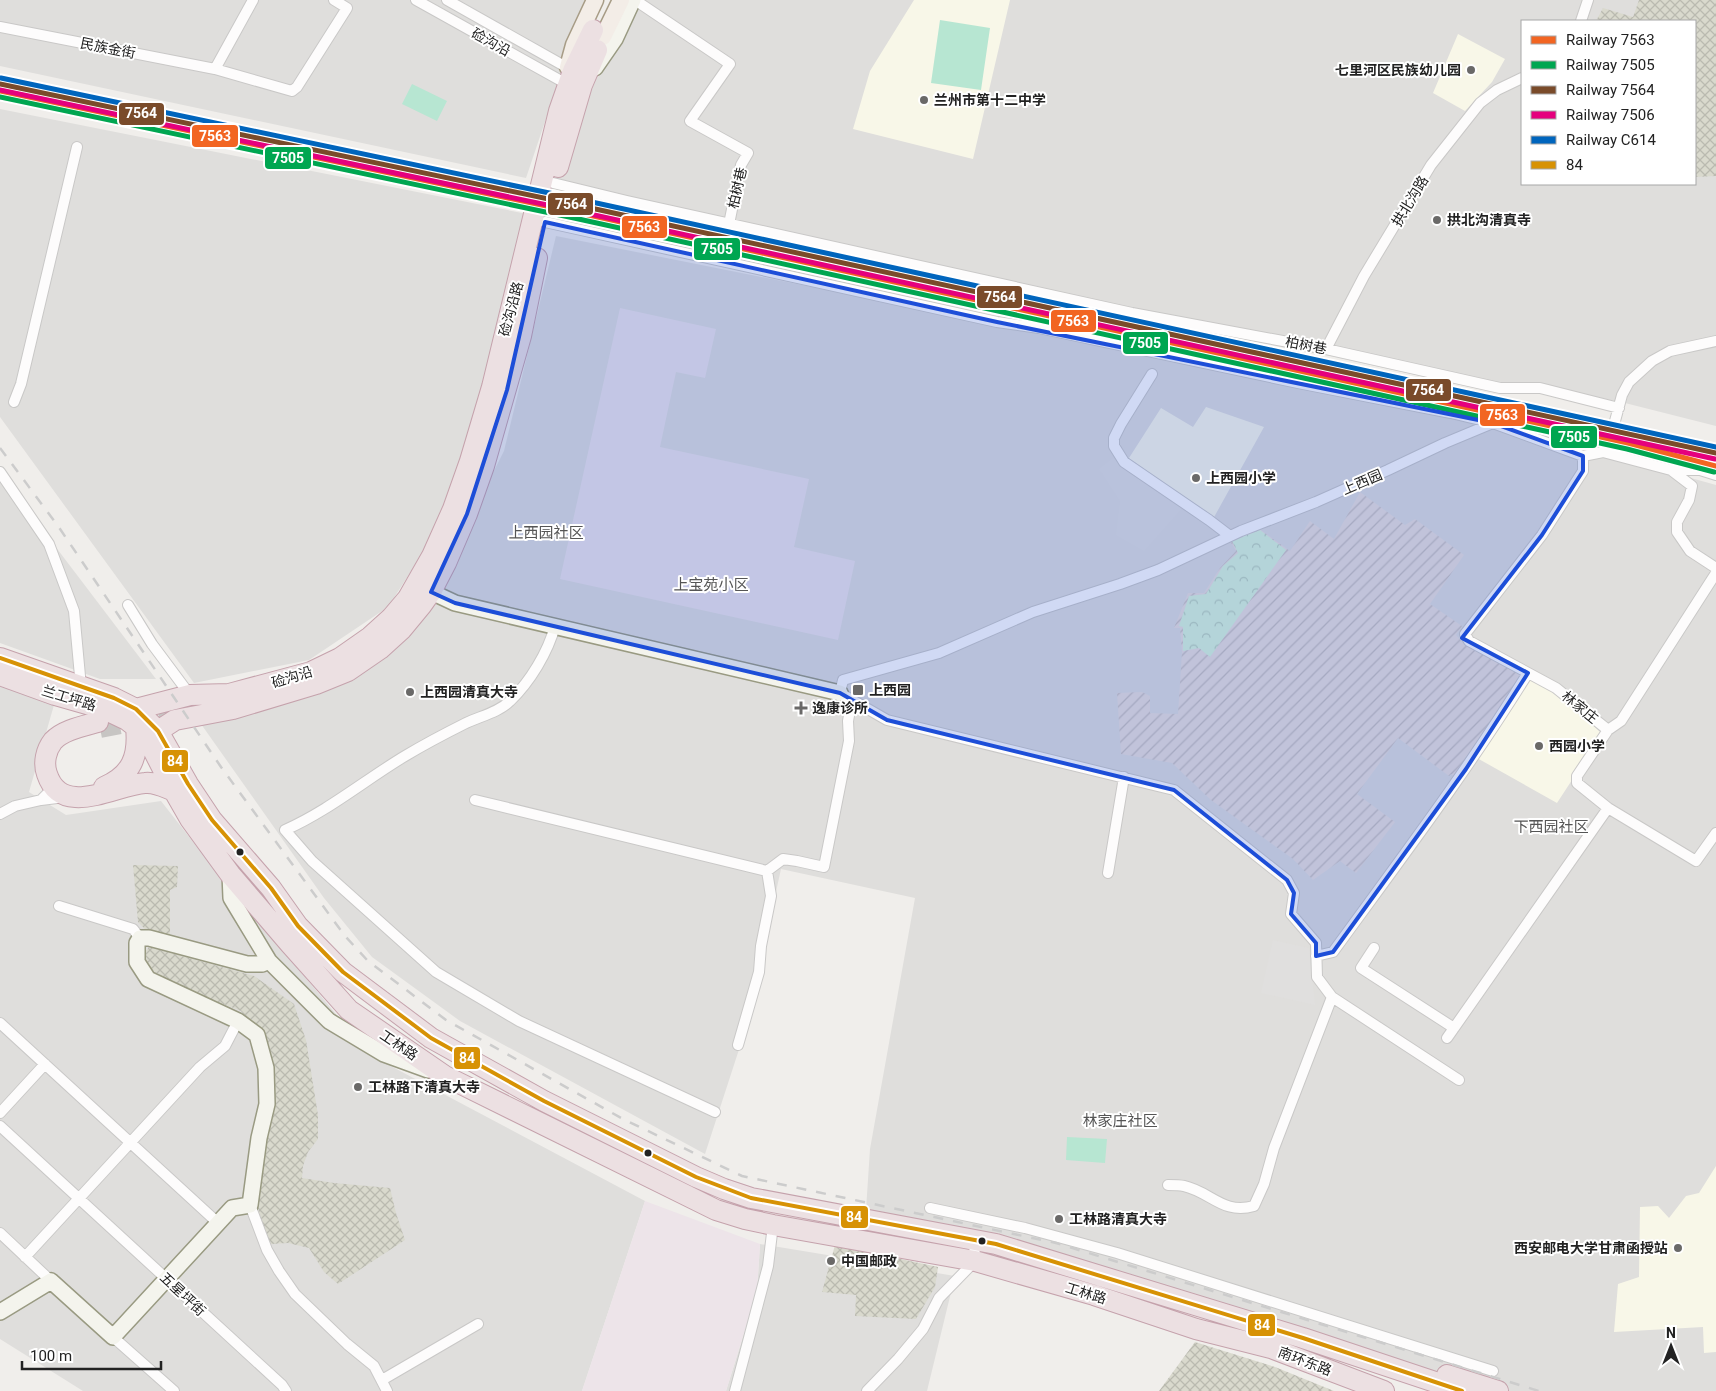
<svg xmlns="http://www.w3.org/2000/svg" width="1716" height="1391" font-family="Roboto,'Noto Sans SC',sans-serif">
	<defs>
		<pattern id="military-furrows" width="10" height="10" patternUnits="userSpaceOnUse" patternTransform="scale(1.25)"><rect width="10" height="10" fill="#eae0db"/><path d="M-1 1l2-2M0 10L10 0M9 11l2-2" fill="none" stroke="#c8c0bc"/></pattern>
		<pattern id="construction-cross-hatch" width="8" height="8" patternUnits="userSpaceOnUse" patternTransform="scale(1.25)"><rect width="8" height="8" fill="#d9d9cd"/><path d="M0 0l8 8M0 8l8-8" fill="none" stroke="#babab0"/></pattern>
		<pattern id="park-crowns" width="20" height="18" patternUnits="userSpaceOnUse" patternTransform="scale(1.25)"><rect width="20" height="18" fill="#daf5da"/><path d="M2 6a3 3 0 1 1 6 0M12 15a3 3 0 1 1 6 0" fill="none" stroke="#bbd2bb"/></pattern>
	</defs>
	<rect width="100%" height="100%" fill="#f0eeeb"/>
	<path fill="#dfdedc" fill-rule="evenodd" d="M0 0H586L526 178 0 66Z
		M628 0H1716V426L1621 402 1560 390 1502 394 948 272 554 183ZM1522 21H1695V184H1522Z
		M0 109 527 214 453 506 388 607 309 660 194 683 0 417Z
		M556 236 1493 423 1716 485V1391H1498L1070 1257 866 1210 870 1149 915 898 781 869 745 1031 705 1154 460 1021 372 957 324 898 201 724 429 600 504 451Z
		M0 474 17 496 156 679H100L0 643Z
		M0 686 54 705 29 792 66 815 161 801 201 852 370 1055 645 1201 582 1391H83L0 1339Z
		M760 1244 955 1276 927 1391H726L757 1292Z"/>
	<path fill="#ede4e9" d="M620 308 716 329 705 378 676 372 660 447 809 479 794 547 855 561 838 640 560 579Z
		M645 1201 760 1244 757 1291 726 1391H582Z"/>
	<path fill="#f8f7e8" d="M914 0H1010L973 159 853 129 870 71Z
		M1458 34 1505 59 1492 82 1465 111 1433 93Z
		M1206 407 1264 427 1213 519 1129 458 1161 408 1193 427Z
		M1525 670 1578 711 1602 734 1557 803 1477 758Z
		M1716 1166V1352L1704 1353 1703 1327 1614 1332 1618 1284 1639 1277 1640 1207 1658 1206 1669 1218 1686 1196 1699 1193Z"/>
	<path fill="url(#military-furrows)" d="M1360 492 1405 525 1415 519 1464 555 1430 604 1462 626 1456 635 1463 643 1520 674 1494 723 1455 777 1451 774 1449 776 1398 738 1357 794 1395 822 1356 873 1340 861 1313 880 1293 859 1211 800 1172 763 1121 754 1117 693 1142 692 1150 696V713L1178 714 1182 652 1180 628H1174L1188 593H1204L1220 568 1236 551 1230 541 1258 528 1290 551 1310 521 1334 539Z"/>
	<path fill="url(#construction-cross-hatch)" d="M1639 0H1716V176L1695 177V21H1596L1603 8 1633 17Z
		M133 865 178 866 177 887 170 890V937L145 929 138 922Z
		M149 947 254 976 294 1004 306 1040 318 1115V1139L308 1152 303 1166 302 1178 334 1183 390 1188 396 1213 405 1240 338 1284 324 1272 309 1248 288 1243 271 1244 262 1225 257 1204 265 1147 256 1030 241 1011 183 988 148 968 145 952Z
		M835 1245 938 1267 935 1287 916 1319 855 1316 856 1295 822 1292Z
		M1195 1342 1275 1367 1334 1391H1159Z"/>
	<path fill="url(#park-crowns)" d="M1260 530 1286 550 1210 657 1199 648 1183 651V627L1179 626 1189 596 1206 594 1223 566 1238 553 1232 541Z"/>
	<path fill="#b7e6d2" d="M940 20 990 28 981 90 931 83Z
		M412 84 447 101 437 121 402 104Z
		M1067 1137 1107 1139 1105 1163 1066 1160Z"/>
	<path fill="#e0dfde" d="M1113 458 1121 465 1184 506 1144 551 1116 535 1120 501 1099 469Z
		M1273 940 1309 948 1315 1005 1261 993Z"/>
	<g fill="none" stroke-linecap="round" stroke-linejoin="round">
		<path stroke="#c7c5c3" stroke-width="10" stroke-dasharray="10 5" stroke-linecap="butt" d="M1609 442 1615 421"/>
		<path stroke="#c7c5c3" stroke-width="20" stroke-dasharray="20 10" stroke-linecap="butt" d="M100 728 189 711"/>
		<g stroke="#c9c8c7" stroke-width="12">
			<path id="street" d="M416 0 565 83
				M447 0 568 68
				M635 0 730 64 690 121 748 153 741 165 729 224
				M1581 21 1588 0
				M0 27 215 69 292 91 297 87 347 8 334 0
				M215 69 253 0
				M553 183 627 201 1132 313 1326 349 1500 388H1540L1619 408
				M545 222 997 322 1039 328 1298 383 1451 413 1493 423 1583 456 1603 452 1671 470H1700L1716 475
				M1326 349 1364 276 1431 165 1480 103 1497 90 1522 78
				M1152 374 1121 424 1114 438V446L1124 462 1209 520 1230 536
				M14 402 21 384 77 147
				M1615 421 1622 395 1629 382 1652 361 1670 351 1716 341
				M1603 452 1609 442
				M1583 456V471L1542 535 1465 634 1469 641 1556 688 1608 730 1577 776V783L1608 808
				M1671 470 1692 486 1689 500 1677 522V532L1690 551 1716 568
				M0 472 49 544 74 611 81 687
				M128 605 152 644 190 695
				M555 626C548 652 530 682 510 701 499 712 481 716 466 723 446 733 425 744 405 756 365 780 328 811 285 830L312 861 436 972 519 1021 715 1112
				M1608 730 1621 721 1716 573
				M50 783 51 790 41 800 65 797
				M475 800 767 871 771 896 761 946 759 972 738 1045
				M0 814 15 806 41 800
				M767 871 783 859 797 861 824 867 849 741 848 721 852 699
				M1108 873 1124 777
				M59 906 133 929 140 938
				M1374 948 1361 968 1454 1028
				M1316 956 1333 952C1400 860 1468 770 1528 673
				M0 1023 218 1223
				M1447 1038 1608 808 1696 861 1716 833
				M1459 1080 1332 997 1317 977 1316 943 1291 914 1294 893 1287 880 1174 790 887 720 840 693 843 680 939 653 1033 612 1120 584 1158 570 1241 531 1316 502 1388 470 1445 443 1493 423
				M0 1113 45 1064
				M0 1126 282 1385 286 1391
				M1168 1185C1173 1185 1179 1185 1184 1186 1211 1192 1223 1215 1254 1206L1264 1184 1274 1148 1332 997
				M250 1205 267 1250 279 1271 295 1294 347 1344 374 1366 387 1391
				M930 1208 1025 1228 1117 1253 1493 1371
				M0 1233 51 1281
				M25 1257 200 1067 225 1046 238 1021
				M113 1337 174 1391
				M382 1380 478 1324
				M735 1391 768 1266 773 1225
				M867 1391 898 1359 923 1329 939 1298 975 1261 974 1239"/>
		</g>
		<g stroke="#999a82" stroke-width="18">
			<path id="secondary" d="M595 68 615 39 633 0
				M423 588 455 603 840 693
				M230 874 231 898 269 961 329 1021 384 1054 428 1070
				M0 1312 51 1281 113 1337 232 1208 250 1205 259 1138 267 1104 266 1068 257 1035 238 1021 148 979 137 962V943L140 938H149L247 964H262L269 961"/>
		</g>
		<g stroke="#a79c86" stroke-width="19">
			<path id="primary" d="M603 37 621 0
				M568 67 574 45 595 0"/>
		</g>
		<g stroke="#c5a2ac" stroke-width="22">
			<path id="highway" d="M558 167 582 85 597 50
				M0 658 114 698 136 709 158 731 188 784 212 820 271 888 298 926 343 972 431 1038 544 1101 696 1177 724 1189 751 1198 996 1244 1303 1338 1462 1391
				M0 675 55 695 104 709 127 720 136 727 147 738 174 791 190 819 230 874 290 944 349 1010 445 1076 716 1210 745 1219 773 1225 975 1261 1094 1295 1196 1329 1271 1348 1384 1391
				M136 709 190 695 229 694 311 672 340 658 370 637 391 618 408 598 432 556 453 509 470 461 492 387 559 111 573 71 593 30
				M98 722C84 726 63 730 53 741 46 750 43 763 47 774 62 819 115 785 145 783 156 782 164 787 174 791
				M158 731 175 720 233 709 316 684 348 671 380 649 402 629 421 606 431 592 446 563 467 514 484 466 521 336 537 258
				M104 787C132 775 139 756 136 727
				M1447 1375 1498 1391"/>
		</g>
		<use href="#street" stroke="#fdfcfc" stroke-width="10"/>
		<use href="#secondary" stroke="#f4f4ed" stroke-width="15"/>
		<use href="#primary" stroke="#f3ede7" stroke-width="16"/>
		<use href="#highway" stroke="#ece0e2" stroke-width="20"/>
		<path stroke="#ccc" stroke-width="2.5" stroke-dasharray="10 10" stroke-linecap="butt" d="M0 448 58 526 221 767 345 936 368 961 446 1020 623 1119 742 1176 1056 1243 1539 1391"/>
		<g stroke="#fff" stroke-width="8">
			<path id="bus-1" d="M0 658 114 698 136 709 158 731 188 784 212 820 271 888 298 926 343 972 431 1038 544 1101 696 1177 751 1198 996 1244 1303 1338 1462 1391"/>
		</g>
		<use href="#bus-1" stroke="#d79205" stroke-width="4"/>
		<g stroke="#fff" stroke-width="9">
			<path id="rail-1" d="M0 91 575 212 1628 443 1716 466"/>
		</g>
		<g stroke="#fff" stroke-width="9">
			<path id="rail-2" d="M0 97 574 218 1627 449 1714 472"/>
		</g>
		<g stroke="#fff" stroke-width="9">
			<path id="rail-3" d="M0 84 577 205 1716 453"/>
		</g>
		<g stroke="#fff" stroke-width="9">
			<path id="rail-4" d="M0 90 576 211 1715 459"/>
		</g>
		<g stroke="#fff" stroke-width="9">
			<path id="rail-5" d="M1 78 578 199 1716 447"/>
		</g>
		<use href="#rail-1" stroke="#f26522" stroke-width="5"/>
		<use href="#rail-2" stroke="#00a651" stroke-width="5"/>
		<use href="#rail-3" stroke="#7a4b2a" stroke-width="5"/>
		<use href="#rail-4" stroke="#e5007d" stroke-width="5"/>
		<use href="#rail-5" stroke="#0065bd" stroke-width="5"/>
	</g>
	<path fill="#1d4ed8" fill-opacity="0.2" stroke="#1d4ed8" stroke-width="4" stroke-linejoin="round" d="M545 222 997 322 1493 423 1583 456V471L1542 535 1462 638 1528 673 1466 769 1333 952 1316 956V943L1291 914 1294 893 1287 880 1174 790 887 720 840 693 455 603 431 592 467 514 507 390Z"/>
	<g fill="#6a6968" stroke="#fff" stroke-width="2">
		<circle cx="1471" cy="70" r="5"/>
		<circle cx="924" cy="100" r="5"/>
		<circle cx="1437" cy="220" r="5"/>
		<circle cx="1196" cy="478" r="5"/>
		<rect x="852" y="684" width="12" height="12" rx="2.5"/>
		<circle cx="410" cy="692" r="5"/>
		<path d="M798.5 700.5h5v5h5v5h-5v5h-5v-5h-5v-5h5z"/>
		<circle cx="1539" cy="746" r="5"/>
		<circle cx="358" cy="1087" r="5"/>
		<circle cx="1059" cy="1219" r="5"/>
		<circle cx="1678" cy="1248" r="5"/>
		<circle cx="831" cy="1261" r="5"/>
	</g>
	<g fill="#222" stroke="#fff" stroke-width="2">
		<circle cx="240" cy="852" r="4.5"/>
		<circle cx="648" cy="1153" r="4.5"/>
		<circle cx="982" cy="1241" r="4.5"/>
	</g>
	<g text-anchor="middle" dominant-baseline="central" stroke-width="4" stroke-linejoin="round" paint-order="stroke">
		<g font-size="14" fill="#222" stroke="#fff">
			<text transform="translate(491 42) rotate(29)">硷沟沿</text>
			<text transform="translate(108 48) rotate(11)">民族金街</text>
			<text transform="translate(737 188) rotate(-77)">柏树巷</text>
			<text transform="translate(1410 201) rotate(-59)">拱北沟路</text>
			<text transform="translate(511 309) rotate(-75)">硷沟沿路</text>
			<text transform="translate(1306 345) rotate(11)">柏树巷</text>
			<text transform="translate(1362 482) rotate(-23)">上西园</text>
			<text transform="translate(292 677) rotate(-17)">硷沟沿</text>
			<text transform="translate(69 698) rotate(17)">兰工坪路</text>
			<text transform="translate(1580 707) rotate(39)">林家庄</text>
			<text transform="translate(399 1045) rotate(34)">工林路</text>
			<text transform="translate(1086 1293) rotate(17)">工林路</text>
			<text transform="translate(183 1294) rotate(43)">五星坪街</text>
			<text transform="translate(1305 1361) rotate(21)">南环东路</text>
		</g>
		<g font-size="14" font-weight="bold" fill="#222" stroke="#fff" text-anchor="start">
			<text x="1461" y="70" text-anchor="end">七里河区民族幼儿园</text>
			<text x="934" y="100">兰州市第十二中学</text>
			<text x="1447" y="220">拱北沟清真寺</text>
			<text x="1206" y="478">上西园小学</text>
			<text x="869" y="690">上西园</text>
			<text x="420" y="692">上西园清真大寺</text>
			<text x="812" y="708">逸康诊所</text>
			<text x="1549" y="746">西园小学</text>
			<text x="368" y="1087">工林路下清真大寺</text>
			<text x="1069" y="1219">工林路清真大寺</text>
			<text x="1668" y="1248" text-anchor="end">西安邮电大学甘肃函授站</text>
			<text x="841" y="1261">中国邮政</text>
		</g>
		<g font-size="15" fill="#555" stroke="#fff">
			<text x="546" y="533">上西园社区</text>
			<text x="711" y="585">上宝苑小区</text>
			<text x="1551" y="827">下西园社区</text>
			<text x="1120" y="1121">林家庄社区</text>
		</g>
	</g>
	<g stroke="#fff" stroke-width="2">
		<rect x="118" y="102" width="47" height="24" rx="5" fill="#7a4b2a"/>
		<rect x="191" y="124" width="48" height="24" rx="5" fill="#f26522"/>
		<rect x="264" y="146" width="48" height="24" rx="5" fill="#00a651"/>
		<rect x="547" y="192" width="47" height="24" rx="5" fill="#7a4b2a"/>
		<rect x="621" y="215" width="47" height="24" rx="5" fill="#f26522"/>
		<rect x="693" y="237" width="48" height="24" rx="5" fill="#00a651"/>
		<rect x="976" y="285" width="47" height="24" rx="5" fill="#7a4b2a"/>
		<rect x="1050" y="309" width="47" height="24" rx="5" fill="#f26522"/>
		<rect x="1122" y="331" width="47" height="24" rx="5" fill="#00a651"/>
		<rect x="1405" y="378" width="47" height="24" rx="5" fill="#7a4b2a"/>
		<rect x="1479" y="403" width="47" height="24" rx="5" fill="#f26522"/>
		<rect x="1550" y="425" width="48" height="24" rx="5" fill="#00a651"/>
		<rect x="161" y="749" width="28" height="24" rx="5" fill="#d79205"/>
		<rect x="453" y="1046" width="28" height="24" rx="5" fill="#d79205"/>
		<rect x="840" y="1205" width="29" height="24" rx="5" fill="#d79205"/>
		<rect x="1247" y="1313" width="29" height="24" rx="5" fill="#d79205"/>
	</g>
	<g font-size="14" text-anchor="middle" font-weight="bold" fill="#fff">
		<text x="141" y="118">7564</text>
		<text x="215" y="141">7563</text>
		<text x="288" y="163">7505</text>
		<text x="571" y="209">7564</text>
		<text x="644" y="232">7563</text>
		<text x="717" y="254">7505</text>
		<text x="1000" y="302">7564</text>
		<text x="1073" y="326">7563</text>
		<text x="1145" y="348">7505</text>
		<text x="1428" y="395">7564</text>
		<text x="1502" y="420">7563</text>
		<text x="1574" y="442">7505</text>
		<text x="175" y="766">84</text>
		<text x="467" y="1063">84</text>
		<text x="854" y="1222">84</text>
		<text x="1262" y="1330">84</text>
	</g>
	<rect x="1521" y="20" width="175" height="165" fill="#ffffff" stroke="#a7a7a7"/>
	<rect x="1531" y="36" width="25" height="8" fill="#f26522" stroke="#a7a7a7"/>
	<text x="1566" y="45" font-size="15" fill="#222222">Railway 7563</text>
	<rect x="1531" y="61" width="25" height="8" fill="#00a651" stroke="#a7a7a7"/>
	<text x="1566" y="70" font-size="15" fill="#222222">Railway 7505</text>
	<rect x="1531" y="86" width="25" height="8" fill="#7a4b2a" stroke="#a7a7a7"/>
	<text x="1566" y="95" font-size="15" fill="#222222">Railway 7564</text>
	<rect x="1531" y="111" width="25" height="8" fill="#e5007d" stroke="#a7a7a7"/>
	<text x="1566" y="120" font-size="15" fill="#222222">Railway 7506</text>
	<rect x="1531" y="136" width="25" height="8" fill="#0065bd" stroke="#a7a7a7"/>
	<text x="1566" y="145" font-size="15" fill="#222222">Railway C614</text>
	<rect x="1531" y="161" width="25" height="8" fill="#d79205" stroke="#a7a7a7"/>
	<text x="1566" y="170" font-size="15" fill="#222222">84</text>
	<g transform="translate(1671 1346)" stroke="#ffffff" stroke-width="4" paint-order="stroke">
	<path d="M0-4L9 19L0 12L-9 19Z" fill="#222222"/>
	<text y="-8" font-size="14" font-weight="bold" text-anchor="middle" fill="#222222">N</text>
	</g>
	<path d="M22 1361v8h139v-8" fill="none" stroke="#222222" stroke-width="2.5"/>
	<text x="30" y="1361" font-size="15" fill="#222222" stroke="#ffffff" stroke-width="4" paint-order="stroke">100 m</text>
</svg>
